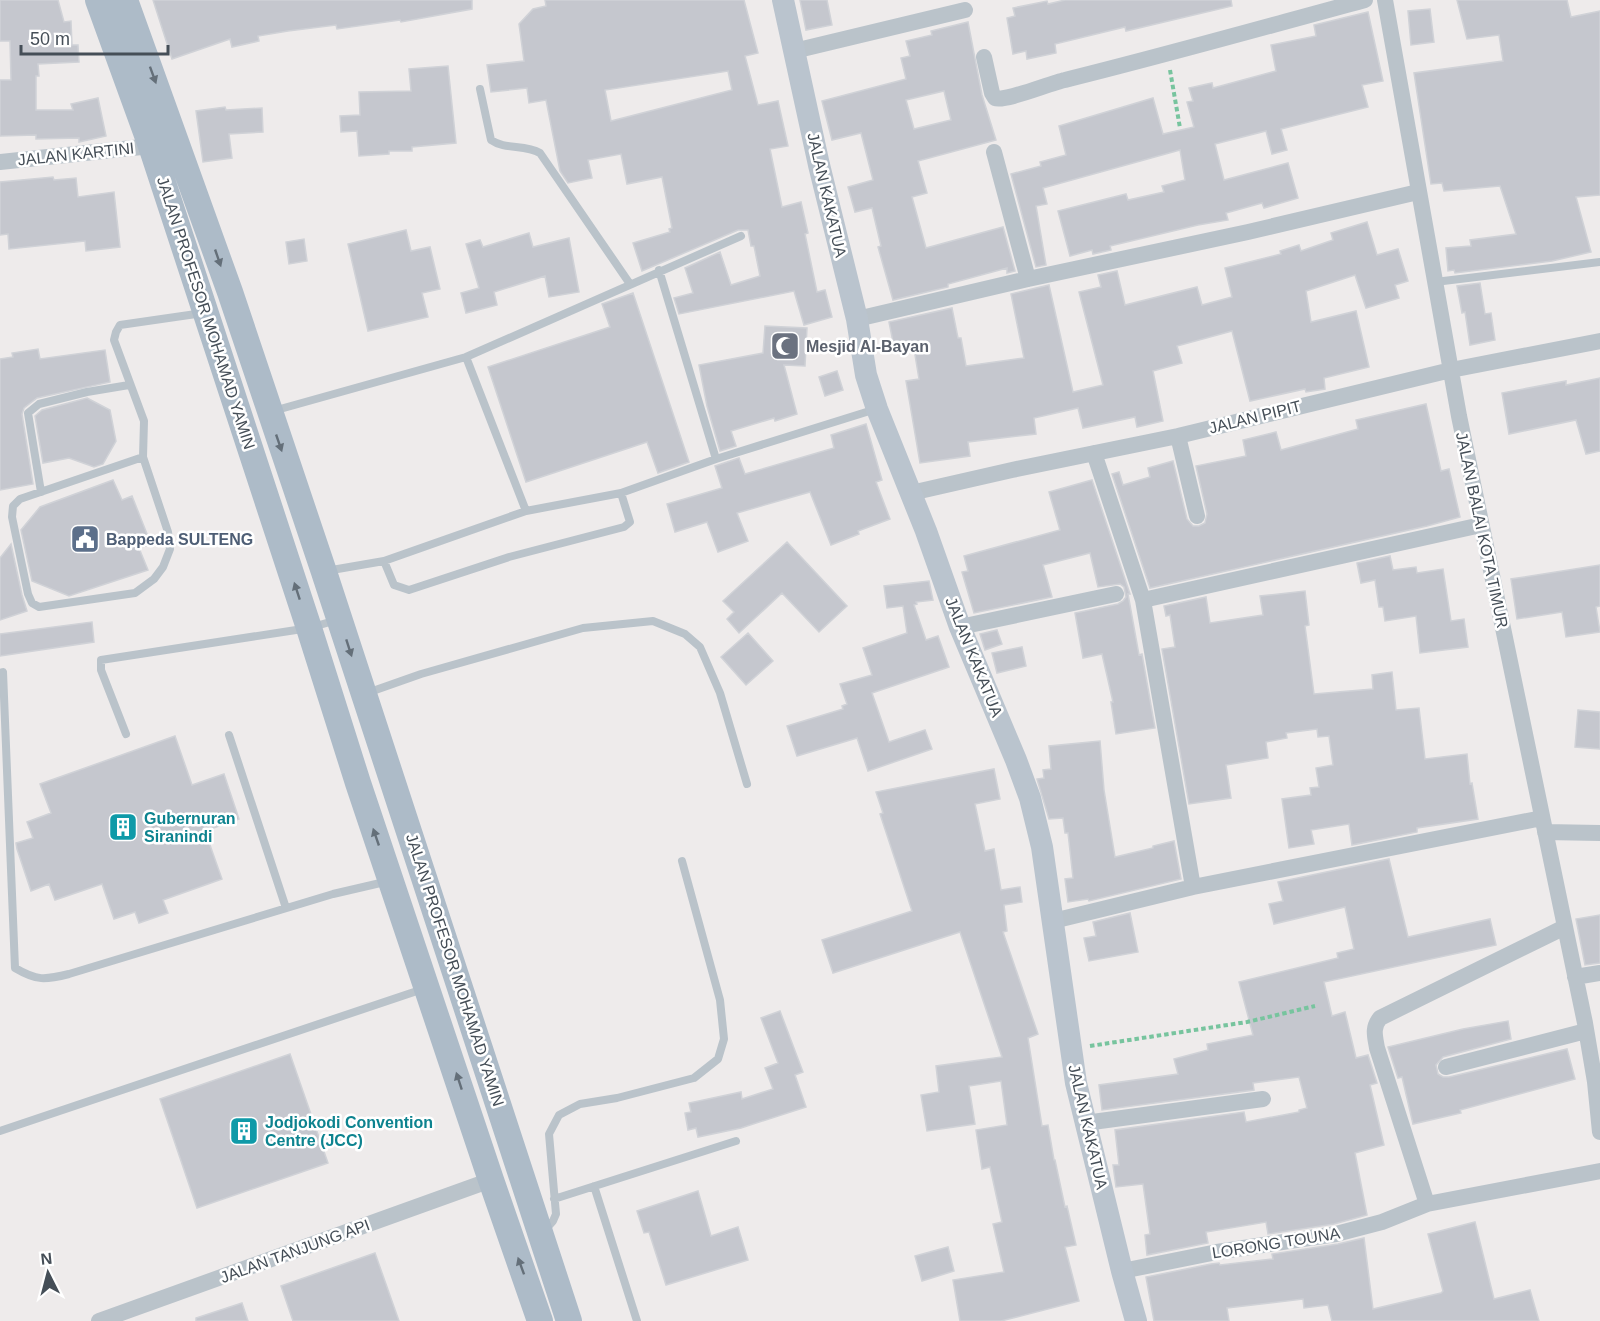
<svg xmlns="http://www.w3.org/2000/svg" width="1600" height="1321" font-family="Arial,sans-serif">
	<rect width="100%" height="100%" fill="#eeebeb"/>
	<path fill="#c5c7ce" stroke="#d0d2d7" stroke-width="1.5" fill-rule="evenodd" d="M0 0H58L64 22 71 21 72 45H78L79 62 38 64 39 76H36V110H73L71 104 98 98 106 136 79 142V138L36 139V135L0 136V80H11L10 41H0Z
		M153 0H472V9L401 22 400 20 337 29 336 25 288 31 258 36 259 41 232 47 230 39 172 59Z
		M545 0H744L758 53 745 56 758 105 778 101 788 146 770 149 782 207 801 202 808 233 805 234 817 292 825 290 832 317 804 325 794 291 679 314 674 298 693 293 685 268 720 252 731 285 760 276 754 246H751L748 230H738L642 271 633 243 670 232 669 229 672 228 662 177 627 184 621 154 588 160 592 178 568 183 560 171 546 100 529 103 527 88 491 92 487 65 524 61 519 24 533 9 546 6ZM728 71 732 90 611 121 605 90Z
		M800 0H827L832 25 806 30Z
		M1065 0H1231L1232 6 1126 31 1125 27 1055 44 1056 53 1027 59 1026 51 1013 54 1007 18 1015 16 1013 8 1047 1 1048 4Z
		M1457 0H1567L1571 17 1600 11V195L1576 197 1591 252 1552 261 1455 273 1454 270 1448 271 1446 248 1471 246 1470 240 1516 234 1500 186 1444 191 1442 183 1431 184 1414 73 1503 61 1499 35 1467 39Z
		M1430 9 1434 42 1411 45 1408 11Z
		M1368 12 1383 81 1362 85 1368 107 1281 129 1287 150 1272 154 1266 131 1215 144 1224 180 1288 163 1298 198 1264 208 1262 203 1226 213 1228 220 1198 225 1110 246 1111 250 1093 254 1092 250 1070 256 1058 211 1126 194 1128 200 1164 192 1162 186 1185 180 1180 150 1043 188 1047 204 1036 206 1046 265 1036 267 1011 174 1041 166 1040 162 1066 155 1059 126 1153 98 1163 134 1194 127 1187 102 1193 101 1189 88 1212 83 1213 88 1276 71 1271 45 1316 36 1314 25Z
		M968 22 982 95 996 140 918 161 927 193 912 197 926 248 1003 227 1015 271 1007 273V268L948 284V287L893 300 878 247 881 246 872 208 855 212 848 187 873 180 861 133 832 140 822 101 906 79 901 58 910 56 906 41 932 35 931 31ZM944 91 951 120 914 129 906 100Z
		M448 66 456 143 412 147V151H389V154L359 156 357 131 341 132 340 116 360 115 359 92 411 91 409 69Z
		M225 107 226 110 262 108 263 132 229 134 232 158 203 162 196 111Z
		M53 177 54 180 76 178 78 197 114 192 120 247 86 251 85 241 9 249 8 234 0 235V182Z
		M1367 222 1377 255 1398 249 1408 281 1395 285 1399 298 1366 308 1355 275 1306 291 1311 322 1356 311 1369 367 1324 378 1325 389 1306 392 1305 389 1250 401 1232 331 1177 346 1182 363 1153 371 1163 421 1137 427 1135 417 1083 428 1078 408 1034 418 1036 434 968 442 970 456 920 463 906 381 919 379 913 343 894 347 889 322 952 308 958 338H961L966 366 1024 358 1011 294 1049 285 1073 392 1103 385 1079 292 1101 287 1098 275 1117 271 1125 305 1197 287 1202 305 1232 297 1225 268 1281 254 1280 251 1299 245 1301 251 1333 240 1331 233Z
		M406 230 411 251 430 247 440 289 422 293 428 317 368 331 348 244Z
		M529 233 533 247 569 238 579 292 549 297 545 276 494 292 497 305 466 313 461 293 479 288 466 244 480 240 483 247Z
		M304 239 307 261 289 264 286 242Z
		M1480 283 1485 314 1491 313 1495 340 1470 345 1465 312 1462 313 1457 286Z
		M633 293 689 462 658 473 647 442 526 482 488 367 610 327 602 304Z
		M765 326 807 328 805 366 784 365 797 414 775 421 774 418 731 431 736 446 720 451 707 406 699 365 763 353Z
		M38 349 40 359 105 350 110 382 37 398 24 408 22 414 33 484 0 490V359L13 357 12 353Z
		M837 371 843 390 825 396 819 377Z
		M1600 378V451L1586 454 1576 420 1509 434 1502 393 1566 381V385Z
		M87 398 110 410 116 441 103 464 94 467 69 458 43 463 35 416 42 410Z
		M1426 404 1441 471 1449 469 1460 517 1427 526 1150 588 1112 474 1119 472 1123 485 1150 477 1148 468 1173 461 1187 519 1193 526H1199L1205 523 1207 514 1196 466 1246 456 1243 440 1276 432 1281 450 1358 429 1356 420Z
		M866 424 882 480 876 482 890 519 858 531 859 534 831 545 810 492 737 513 748 541 718 552 707 522 675 532 667 504 722 488 715 466 739 458 745 474 834 448 831 435Z
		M113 480 122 500 132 496 151 544 139 548 148 570 69 596 32 581 21 530 40 507Z
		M1092 480 1130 594H1128L1139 655 1142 654 1155 728 1116 734 1111 702H1113L1102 654 1083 658 1075 613 1118 604 1123 601 1126 597 1124 587 1120 584 1098 587 1090 553 1043 565 1052 597 974 613 962 572 968 571 964 556 1060 530 1049 492Z
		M787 542 847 606 819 632 782 593 739 633 727 619 734 612 723 601Z
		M11 544 22 595 27 611 0 620V558Z
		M1390 556 1393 570 1416 567 1417 573 1443 569 1451 621 1464 619 1468 647 1420 653 1416 616 1385 621 1383 607H1379L1375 580 1361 583 1357 563Z
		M1600 565V606L1596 607 1600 632 1566 637 1562 612 1517 619 1511 579Z
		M929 581 933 600 916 602 917 604 914 605 926 640 938 636 949 667 872 693 889 742 925 730 932 749 868 771 857 738 797 756 787 726 843 709 842 706 847 704 840 684 872 675 863 648 907 633 903 606 887 608 884 586Z
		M1305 591 1309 625 1305 626 1314 694 1373 689 1372 675 1392 672 1396 710 1419 708 1425 759 1467 754 1470 784 1472 783 1478 819 1417 828V832L1352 845 1349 824 1311 830 1314 844 1289 848 1282 799 1311 795 1310 788 1319 787 1316 768 1333 765 1329 736 1318 737 1317 729 1286 733 1287 738 1266 742 1268 758 1226 765 1231 798 1189 804 1162 649 1175 647 1170 615 1166 616 1164 606 1206 597 1210 623 1263 615 1260 596Z
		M92 622 94 642 0 656V634Z
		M997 630 1002 644 985 650 980 634Z
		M748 633 773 661 746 685 721 657Z
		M1022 647 1026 666 997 673 992 653Z
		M1578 710 1600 712V749L1575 747Z
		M175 736 192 785 224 774 239 819 205 831 222 879 163 900 168 913 139 923 135 912 114 919 102 884 55 900 49 884 31 891 17 849 16 843 33 838 27 822 51 813 40 784Z
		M1100 741 1104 790 1115 857 1153 848V846L1174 841 1181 879 1089 901 1088 899 1068 902 1065 879 1073 878 1068 833H1065L1063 818 1049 819 1037 779 1044 778 1043 770 1051 769 1049 746Z
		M994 769 1000 799 975 804 985 851 994 849 1001 890 1020 887 1022 902 1004 905 1007 931 1003 932 1038 1034 1028 1038 1042 1126 1048 1125 1054 1160H1055L1065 1207 1067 1206 1076 1245 1065 1247 1079 1301 1001 1321H960L953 1280 1004 1272 993 1224 1002 1222 990 1167 982 1169 976 1130 1007 1125 1001 1081 969 1086 975 1124 927 1131 921 1095 939 1092 936 1066 1002 1057 960 932 833 973 822 940 912 911 880 814 883 813 876 792Z
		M1389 859 1408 937 1490 919 1496 945 1324 982 1332 1016 1345 1012 1356 1058 1368 1055 1377 1083 1370 1085 1384 1145 1355 1153 1367 1215 1334 1224 1268 1234 1266 1222 1206 1232 1208 1243 1147 1255 1145 1235 1150 1234 1143 1184 1116 1187 1113 1165H1119L1115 1130 1244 1112 1246 1122 1299 1112V1110L1307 1108 1299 1077 1253 1083 1254 1090 1102 1110 1099 1085 1178 1074 1174 1059 1208 1050 1207 1044 1253 1035 1239 982 1338 958 1337 953 1354 949 1345 907 1274 924 1269 904 1283 901 1278 882Z
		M1130 913 1138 952 1089 961 1084 938 1096 936 1093 922Z
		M1600 915V963L1585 965 1576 919Z
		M780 1011 803 1072 795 1075 806 1107 741 1128 698 1137 696 1128 688 1130 685 1113 691 1112 689 1103 741 1092 742 1099 773 1089 765 1068 778 1063 761 1018Z
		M1508 1021 1511 1039 1443 1057 1436 1065 1438 1074 1443 1077H1449L1567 1049 1575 1079 1460 1110 1461 1113 1413 1124 1402 1077 1398 1078 1388 1047 1463 1029Z
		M290 1054 328 1163 197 1208 160 1099Z
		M698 1191 711 1236 738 1227 748 1260 666 1285 649 1232 644 1233 637 1211Z
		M1475 1222 1494 1299 1530 1290 1539 1321H1332L1328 1305 1304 1308 1303 1299 1227 1308 1229 1321H1154L1146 1277 1211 1264 1219 1263 1220 1265 1273 1259 1272 1254 1338 1244 1364 1238 1373 1309 1441 1293 1443 1291 1428 1234Z
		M948 1247 954 1271 922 1281 915 1256Z
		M375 1253 399 1321H293L281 1286Z
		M242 1303 248 1321H196V1318Z"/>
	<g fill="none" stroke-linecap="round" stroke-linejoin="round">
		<path stroke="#77c49e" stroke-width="4" stroke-dasharray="4.5 3" stroke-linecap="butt" d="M1170 70 1180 128
			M1090 1046 1247 1022 1315 1006"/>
		<path stroke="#bac3ca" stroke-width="8" d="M480 89 491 140C505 150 525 144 540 153L630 284
			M659 270 716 459
			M1435 282 1600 262
			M273 411 466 357
			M143 457 168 532 170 549 163 567 154 579 135 593 39 607 32 603 28 594 12 517 13 506 20 499 143 457 144 421 114 340 116 332 120 325 203 313
			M41 492 28 413 39 404 87 392 129 385
			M526 511 466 357 741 236
			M384 561 394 585 409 590 509 557 624 527 630 522 621 493
			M326 571 384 561 526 511 621 493 716 459 876 409
			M0 673 3 672 15 968C37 981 45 980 69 974L333 894 389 881
			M367 693 421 674 583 628 653 621 685 634 700 647 720 693 747 784
			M126 734 101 670V660L309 628 337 620
			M229 735 286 908
			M0 1131 423 989
			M594 1186 637 1321
			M554 1199 736 1141
			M544 1231 553 1221 556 1214 549 1134 559 1115 580 1104 617 1098 694 1078 718 1059 724 1039 720 1000 682 861"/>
		<path stroke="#bac3ca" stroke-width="16" d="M1385 0 1459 416 1585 1023 1595 1082 1600 1132
			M794 51 965 10
			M984 57 992 93 995 98C1005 102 1050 83 1065 80 1166 55 1265 27 1365 0
			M994 152 1028 279
			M0 162 151 146
			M857 319 1028 279 1248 232 1418 192
			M1178 436 1197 516
			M1094 453 1143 600 1193 887 1542 818
			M911 493 1012 470 1178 436 1451 370 1600 341
			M1143 600 1481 525
			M960 627 1116 594
			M1545 832 1600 833
			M1053 921 1193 887
			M1575 977 1600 973
			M1446 1067 1586 1031
			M1085 1123 1263 1099
			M1427 1204 1377 1048C1375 1036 1372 1028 1380 1018L1565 927
			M1122 1271 1217 1252 1336 1234 1382 1222 1427 1204 1600 1171
			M99 1321 491 1180"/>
		<path stroke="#bac4ce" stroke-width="22" d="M783 0 819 165 857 319 866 375 877 409 926 531 960 627 1016 760 1030 798 1042 847 1076 1083 1122 1271 1136 1321"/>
		<path stroke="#adbbc8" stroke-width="26" d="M98 0 151 146 309 628 358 783 491 1180 540 1321
			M125 0 230 292 324 572 569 1321"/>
	</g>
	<defs><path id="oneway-solid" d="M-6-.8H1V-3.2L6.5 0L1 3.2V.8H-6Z" transform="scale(1.5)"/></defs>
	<g fill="#646f79">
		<use href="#oneway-solid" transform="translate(153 75) rotate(70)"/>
		<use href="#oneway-solid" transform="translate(218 258) rotate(71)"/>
		<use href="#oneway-solid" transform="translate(279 443) rotate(71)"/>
		<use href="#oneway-solid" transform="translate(297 591) rotate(-108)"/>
		<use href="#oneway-solid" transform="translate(349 648) rotate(72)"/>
		<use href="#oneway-solid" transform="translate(376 837) rotate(-109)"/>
		<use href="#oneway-solid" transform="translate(459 1081) rotate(-108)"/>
		<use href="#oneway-solid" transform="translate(521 1266) rotate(-110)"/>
	</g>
	<defs>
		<g id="mosque-square" transform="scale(1.5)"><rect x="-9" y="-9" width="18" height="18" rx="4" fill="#6b7280" stroke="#fff"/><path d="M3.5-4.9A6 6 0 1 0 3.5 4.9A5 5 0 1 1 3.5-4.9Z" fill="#fff"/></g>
		<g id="civic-square" transform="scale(1.5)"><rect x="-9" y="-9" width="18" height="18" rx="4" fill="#5c6f8a" stroke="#fff"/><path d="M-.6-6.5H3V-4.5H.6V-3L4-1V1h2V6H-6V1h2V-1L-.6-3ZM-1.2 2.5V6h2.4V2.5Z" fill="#fff"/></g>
		<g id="building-square" transform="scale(1.5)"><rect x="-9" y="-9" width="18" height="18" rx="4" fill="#0f9aa8" stroke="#fff"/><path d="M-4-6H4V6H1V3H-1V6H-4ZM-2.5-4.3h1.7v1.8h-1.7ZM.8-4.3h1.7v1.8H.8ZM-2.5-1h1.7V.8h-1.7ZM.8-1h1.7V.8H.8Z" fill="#fff"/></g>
	</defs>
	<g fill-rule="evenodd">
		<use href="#mosque-square" x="785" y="346"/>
		<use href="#civic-square" x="85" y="539"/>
		<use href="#building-square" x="123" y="827"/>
		<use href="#building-square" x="244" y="1131"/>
	</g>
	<g text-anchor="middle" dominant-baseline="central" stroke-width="5" stroke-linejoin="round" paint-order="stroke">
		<g font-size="16" fill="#454e57" stroke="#fff">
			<text transform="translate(76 154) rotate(-6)">JALAN KARTINI</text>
			<text transform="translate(827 195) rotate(77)">JALAN KAKATUA</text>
			<text transform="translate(206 313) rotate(72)">JALAN PROFESOR MOHAMAD YAMIN</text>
			<text transform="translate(1255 417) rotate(-14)">JALAN PIPIT</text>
			<text transform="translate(1482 530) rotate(78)">JALAN BALAI KOTA TIMUR</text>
			<text transform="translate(974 657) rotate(68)">JALAN KAKATUA</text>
			<text transform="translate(455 970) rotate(72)">JALAN PROFESOR MOHAMAD YAMIN</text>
			<text transform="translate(1088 1127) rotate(77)">JALAN KAKATUA</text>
			<text transform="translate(1276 1243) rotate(-9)">LORONG TOUNA</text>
			<text transform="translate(295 1251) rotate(-20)">JALAN TANJUNG API</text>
		</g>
		<g font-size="16" font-weight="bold" fill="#5b616d" stroke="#fff" text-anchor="start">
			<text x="806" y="346">Mesjid Al-Bayan</text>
		</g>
		<g font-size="16" font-weight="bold" fill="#4e5e75" stroke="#fff" text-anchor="start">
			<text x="106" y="539">Bappeda SULTENG</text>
		</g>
		<g font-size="16" font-weight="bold" fill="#0d838f" stroke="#fff" text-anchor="start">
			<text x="144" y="818">Gubernuran<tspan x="144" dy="18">Siranindi</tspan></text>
			<text x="265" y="1122">Jodjokodi Convention<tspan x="265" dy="18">Centre (JCC)</tspan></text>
		</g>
	</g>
	<g transform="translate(48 1273) rotate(354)" stroke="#ffffff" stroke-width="4.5" paint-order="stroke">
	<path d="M0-4.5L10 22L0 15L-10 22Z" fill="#454e57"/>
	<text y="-9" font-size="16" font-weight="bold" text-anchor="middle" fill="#454e57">N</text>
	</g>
	<path d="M21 45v9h147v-9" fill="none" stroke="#454e57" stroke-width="3"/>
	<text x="30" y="45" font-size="18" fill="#454e57" stroke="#ffffff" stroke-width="4.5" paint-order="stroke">50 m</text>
</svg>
